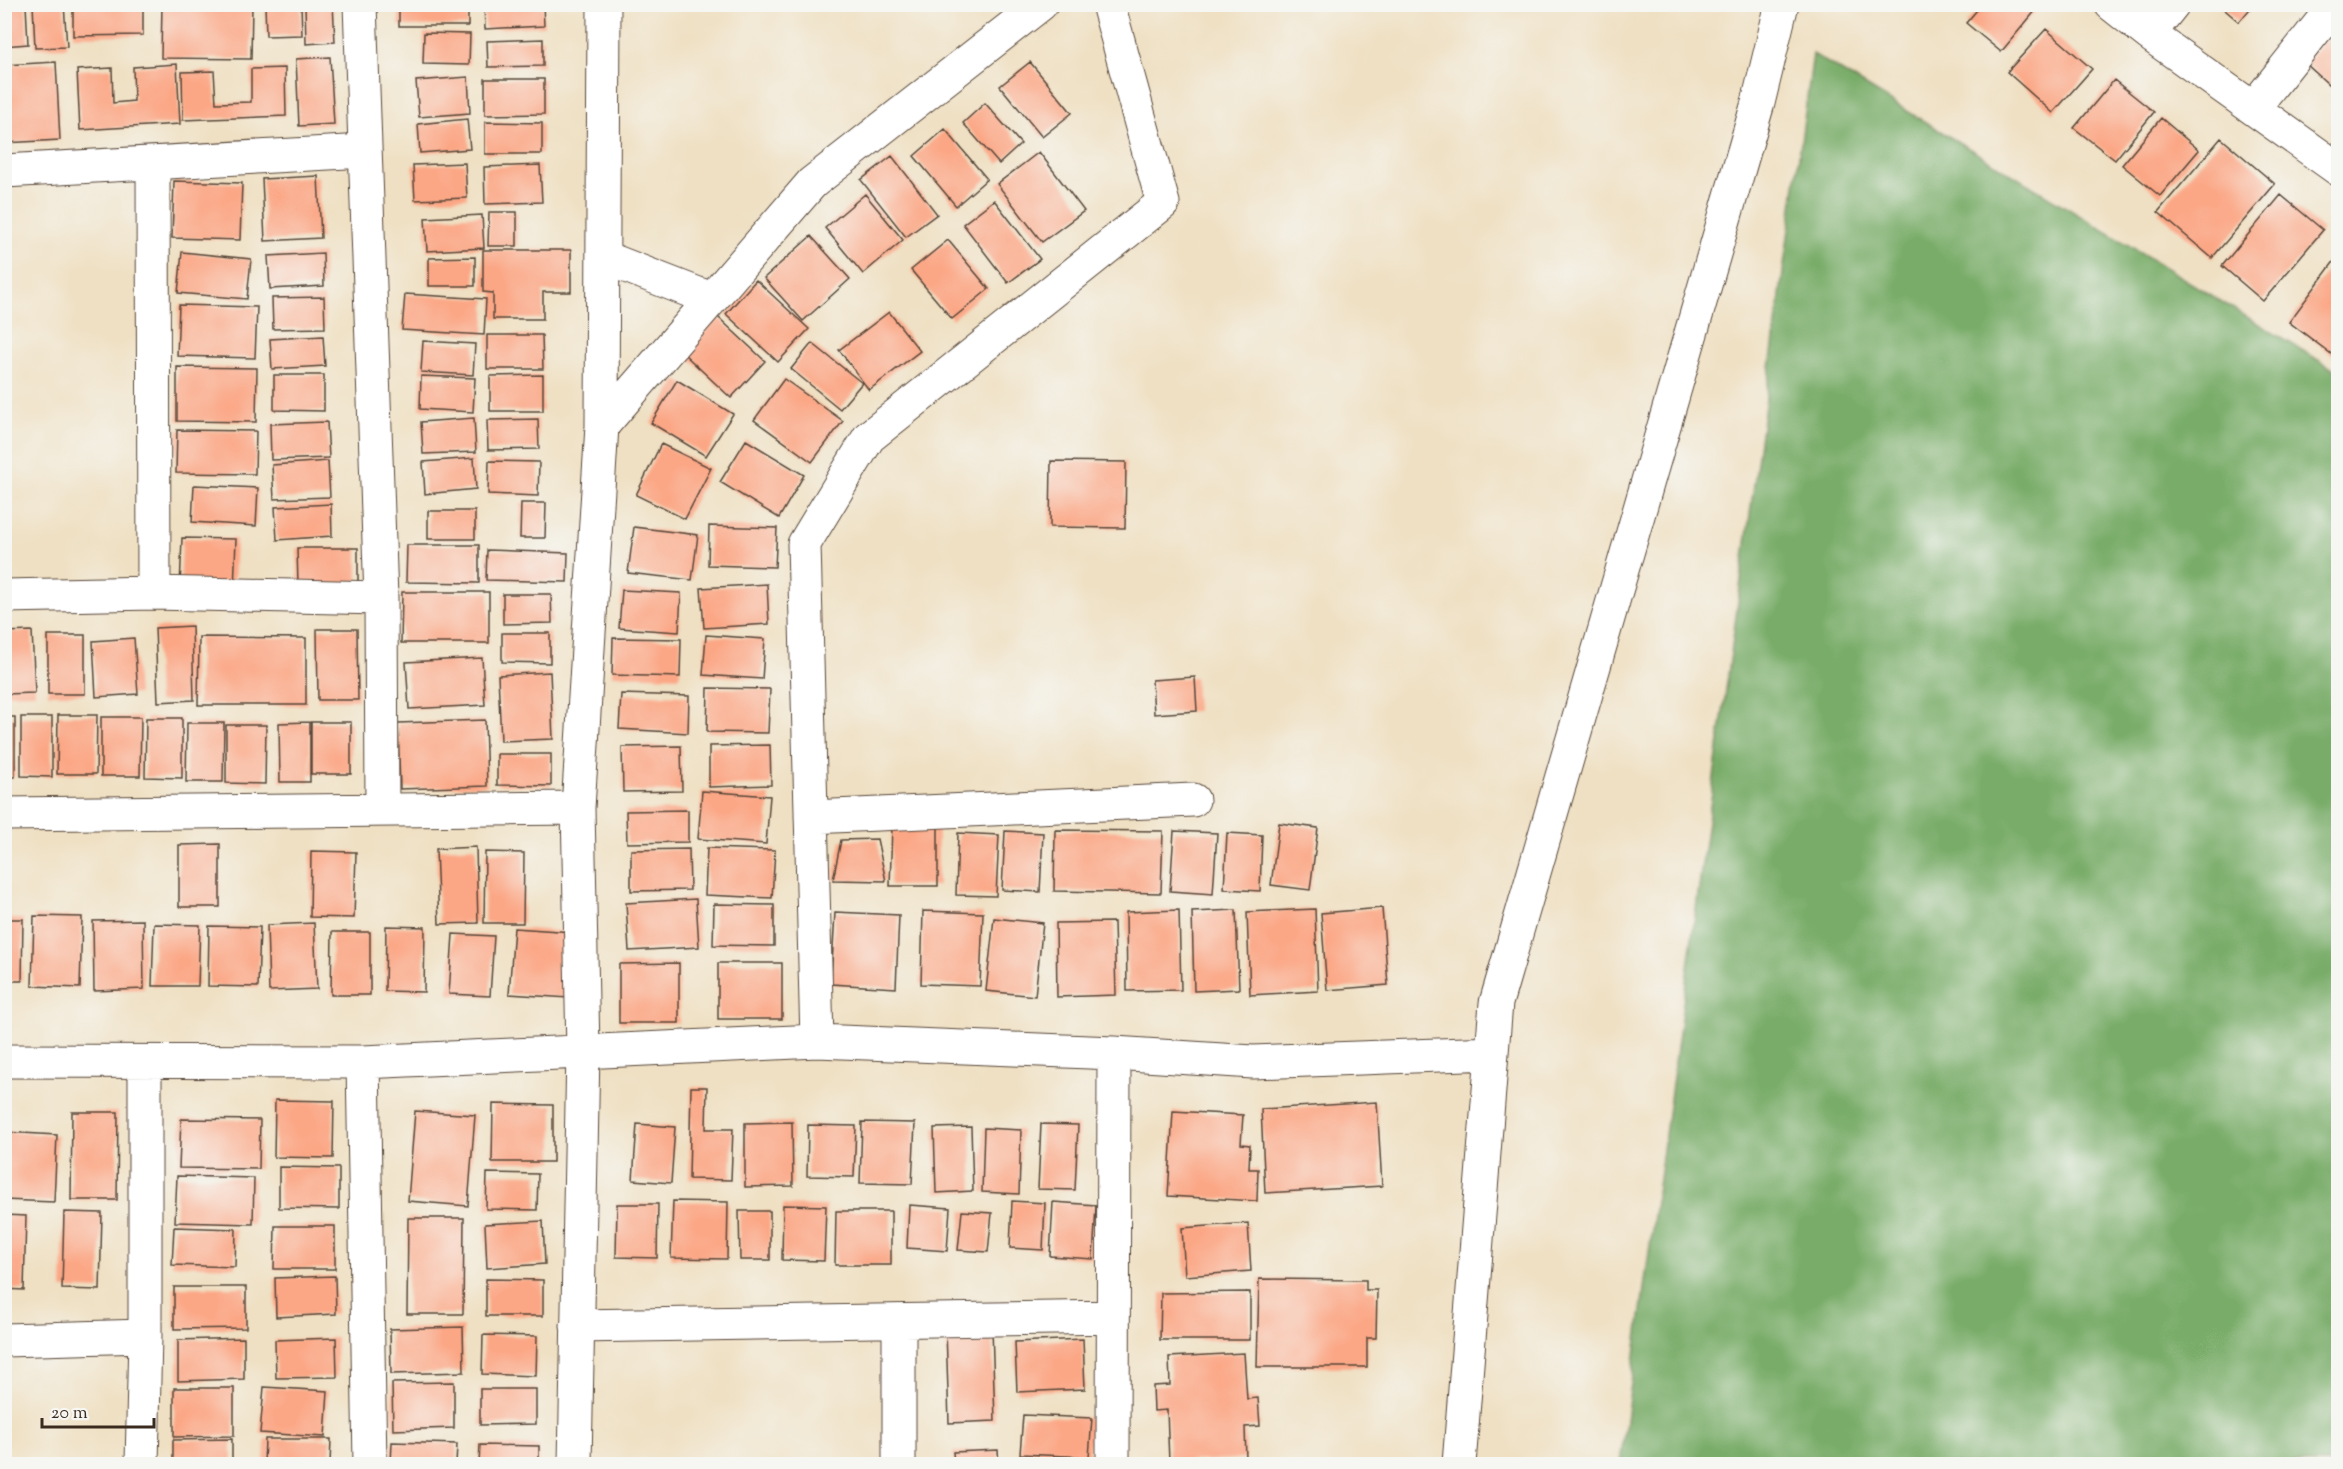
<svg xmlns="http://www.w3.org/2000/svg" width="2343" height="1469" font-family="'Sorts Mill Goudy',serif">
	<rect width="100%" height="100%" fill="#f6f6f2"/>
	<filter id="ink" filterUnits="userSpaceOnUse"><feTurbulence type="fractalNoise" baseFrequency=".0167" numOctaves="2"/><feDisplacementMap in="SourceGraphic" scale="12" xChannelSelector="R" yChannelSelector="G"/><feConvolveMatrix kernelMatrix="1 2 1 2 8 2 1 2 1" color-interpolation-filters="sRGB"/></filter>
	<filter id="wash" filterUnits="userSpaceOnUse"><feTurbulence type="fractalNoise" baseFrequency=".008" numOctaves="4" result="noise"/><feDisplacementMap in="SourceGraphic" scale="24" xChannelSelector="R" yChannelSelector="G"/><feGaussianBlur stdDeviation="1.35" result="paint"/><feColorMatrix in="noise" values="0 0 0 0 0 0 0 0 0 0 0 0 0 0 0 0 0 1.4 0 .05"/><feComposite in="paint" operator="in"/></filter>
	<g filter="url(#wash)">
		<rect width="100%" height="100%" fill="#efe0c3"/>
		<path fill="#78ac68" stroke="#5a6b43" stroke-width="1.5" d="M1813 54 2338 372V1464H1620Z"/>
		<g id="blocks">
			<path fill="#fba786" d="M33 4H64L67 47 35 48Z
				M73 4H143V35L73 36Z
				M162 4H252L251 59 161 58Z
				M265 4H301L302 35 266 36Z
				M305 4H333L335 42 306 44Z
				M399 4H468V26H399Z
				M484 4H543L544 26 485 29Z
				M1982 4H2041L2001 52 1966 23Z
				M2218 4H2254L2239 22Z
				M4 5H26L28 44 4 46Z
				M2338 26V93L2305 63Z
				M2046 29 2092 69 2053 113 2007 72Z
				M424 33 470 34 469 65 423 64Z
				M543 39V66L488 67 487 41Z
				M330 57 334 124 299 126 296 59Z
				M56 62 60 140 4 143V65Z
				M1030 62 1072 113 1042 137 1000 86Z
				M177 64 180 124 80 130 77 70 112 68 113 103 134 101 133 67Z
				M285 68 286 116 183 120 182 72 214 71 216 103 251 102V69Z
				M468 77 470 113 419 117 416 81Z
				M485 79H544V114L485 115Z
				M2114 80 2154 112 2115 160 2074 128Z
				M985 103 1021 144 999 164 963 123Z
				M2161 118 2199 150 2160 196 2122 165Z
				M467 119 470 149 420 153 418 124Z
				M485 122 542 123V154H485Z
				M945 129 987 179 956 206 914 156Z
				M2221 138 2275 184 2212 258 2158 212Z
				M1039 152 1084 211 1042 242 997 184Z
				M892 156 937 214 906 237 861 180Z
				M465 163 467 198 415 200 413 165Z
				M540 165 542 202 485 204 484 167Z
				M318 176 321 238 265 241 262 179Z
				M174 181 242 183 240 240 172 238Z
				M865 194 903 240 863 274 825 228Z
				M2281 195 2323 230 2263 301 2222 266Z
				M994 200 1040 259 1008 283 963 224Z
				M489 212H517V246H488Z
				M482 215 484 248 427 251 425 218Z
				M811 236 850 279 803 321 764 278Z
				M948 240 989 289 952 319 911 270Z
				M483 250H571V292H543V319H493V293L483 292Z
				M182 252 251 259 247 299 178 293Z
				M323 253 324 286 270 289 268 256Z
				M2338 256V359L2289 322Z
				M475 257V286H429V258Z
				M756 280 809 329 778 362 726 314Z
				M405 294 486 299 484 335 402 330Z
				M324 297 325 328 273 329 272 298Z
				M179 305 257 307 255 358 177 356Z
				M889 312 920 351 869 390 839 350Z
				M718 317 765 361 731 398 684 354Z
				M487 335H542L543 369H487Z
				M323 336 325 366 272 369 270 339Z
				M423 341 475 344 473 375 421 372Z
				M812 343 862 383 840 409 791 369Z
				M177 367 257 368 256 422 177 421Z
				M274 375H324V411L274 410Z
				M543 375V411H490V376Z
				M421 376 475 378 473 412 420 409Z
				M784 379 843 421 812 462 754 420Z
				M677 380 733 414 706 456 651 423Z
				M474 418 476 452 423 454 421 422Z
				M538 419 539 449 488 450 487 420Z
				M327 422 329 458 271 460 270 424Z
				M177 430 256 431 255 474 176 473Z
				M746 440 804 475 779 518 720 482Z
				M661 444 711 468 685 519 636 495Z
				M474 458 476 489 425 494 423 462Z
				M328 461 330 497 274 499 272 465Z
				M489 461 539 462 538 496 488 494Z
				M1051 461 1126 462 1125 528 1050 527Z
				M194 485 258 488 256 526 192 522Z
				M521 503H546L545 538H520Z
				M331 504 332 536 277 540 275 507Z
				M428 511H475V539H428Z
				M709 526 777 528 775 567 708 565Z
				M634 527 698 535 692 580 628 573Z
				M182 538 236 539 234 590 180 588Z
				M407 545H479V583L406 582Z
				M297 548H358V584L298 585Z
				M487 550 568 553 567 582 486 580Z
				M767 584 769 624 704 628 701 588Z
				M622 590 681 593 679 632 619 628Z
				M402 592H489V643H401Z
				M503 594H551L552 623 503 624Z
				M192 626 194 700 158 702 155 628Z
				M317 629H357L358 700H318Z
				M32 631 35 693 4 694V632Z
				M502 633H550V663L502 662Z
				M48 635H85V694H48Z
				M706 635 765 639 762 679 703 675Z
				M199 637 306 638V705H198Z
				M134 638 138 694 96 697 93 641Z
				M613 638 681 639 680 677 612 675Z
				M482 658 485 705 409 709 406 662Z
				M550 672 553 739 501 741 498 675Z
				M1195 677 1197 711 1154 714 1152 680Z
				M708 688 770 689 768 733 707 732Z
				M621 694 689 696 688 733 619 729Z
				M58 715H97L96 774H57Z
				M4 717H15V777H4Z
				M21 717H52V777L21 776Z
				M101 717H141L140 776H101Z
				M146 718H182V778L145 777Z
				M485 720 487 786 400 789 398 723Z
				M310 722V782H280L279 723Z
				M311 722H351V774H311Z
				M187 723H224L223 782H186Z
				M226 725H266L265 784 226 783Z
				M770 745 771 785 709 787V746Z
				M681 746 682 791 623 792 622 747Z
				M497 754H551V786L497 785Z
				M702 791 770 796 766 844 698 839Z
				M688 810V842L627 843 626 811Z
				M1279 823 1318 828 1310 890 1271 885Z
				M892 826H938V886H890Z
				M1055 830 1163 831 1161 893 1054 891Z
				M1005 831 1043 833 1040 892 1002 890Z
				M1174 831 1217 833 1213 894 1170 891Z
				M958 833 999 835 996 896 956 895Z
				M1227 833 1262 835 1260 891 1224 889Z
				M877 839 886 881 833 880 841 840Z
				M220 844V907H179V845Z
				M476 847 478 923 439 924 436 849Z
				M707 848 775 850 772 898 705 895Z
				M689 849 690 890 631 891V850Z
				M311 851 356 852 354 918 310 917Z
				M485 852 524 853 523 923H484Z
				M696 899 699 947 629 951 626 903Z
				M714 904 774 905V946L713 945Z
				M1382 908 1388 985 1327 990 1321 913Z
				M1315 909 1318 991 1250 995 1247 912Z
				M1179 910 1181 990 1127 991 1126 912Z
				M1236 910 1239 989 1194 991 1192 912Z
				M923 911 983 913 980 986 921 984Z
				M835 912 899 915 896 988 831 984Z
				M34 916 82 917 80 988 32 986Z
				M994 918 1043 923 1035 996 986 991Z
				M4 919H23L22 981H4Z
				M143 920 144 989 94 991 93 921Z
				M1114 922 1116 995 1057 997 1056 923Z
				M314 923 317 989 269 991 267 925Z
				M154 924 200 925 198 986H152Z
				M209 926 260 927 258 987 208 986Z
				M386 926 425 927 424 992 385 991Z
				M514 928 573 932 569 998 509 994Z
				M332 932H370V995H331Z
				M453 934 494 936 490 996 449 994Z
				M679 963V1023H619V964Z
				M718 963H782V1019H718Z
				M691 1087H707L706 1129H733L731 1180 689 1179Z
				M275 1100 334 1101 333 1158 274 1157Z
				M1377 1102 1382 1186 1265 1193 1261 1109Z
				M493 1104 553 1105V1162H492Z
				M415 1111 475 1115 468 1206 408 1201Z
				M1173 1111 1243 1115 1241 1144 1250 1145 1249 1169H1258L1257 1201 1168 1196Z
				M72 1112H118L117 1200H71Z
				M181 1119 260 1120 259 1169 179 1168Z
				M792 1122 793 1186 745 1187V1123Z
				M862 1122 915 1123 912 1184 860 1183Z
				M637 1124 675 1127 671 1183 633 1180Z
				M1041 1124 1078 1125 1075 1190 1038 1189Z
				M808 1125 856 1126 854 1177 807 1176Z
				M971 1127 973 1191 936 1193 934 1128Z
				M984 1128 1021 1130 1019 1194 982 1192Z
				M4 1132 57 1135 54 1202 4 1200Z
				M279 1167 339 1168V1209L279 1208Z
				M487 1173 538 1174 537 1210 486 1209Z
				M177 1176 254 1178 253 1224 175 1222Z
				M673 1201 728 1202 727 1259 671 1258Z
				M1012 1201 1045 1203 1043 1250 1010 1248Z
				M1053 1202 1096 1205 1093 1259 1050 1256Z
				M617 1204H658L657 1258 616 1257Z
				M783 1205 826 1206 824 1261 782 1260Z
				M909 1205 950 1208 947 1251 907 1248Z
				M739 1211H770V1260H740Z
				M836 1211H891V1265H835Z
				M962 1211 992 1213 988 1252 958 1250Z
				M64 1212 102 1213 100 1290 62 1289Z
				M4 1215 26 1216 24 1290 4 1289Z
				M408 1218H464L463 1314H407Z
				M543 1221 545 1264 487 1268 485 1224Z
				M1248 1223 1251 1271 1185 1276 1182 1228Z
				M275 1226H335V1269H274Z
				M174 1227 236 1229 235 1267 172 1265Z
				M335 1276 336 1314 276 1317 275 1278Z
				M486 1279 543 1280V1316H486Z
				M1259 1279 1366 1280V1290H1377L1376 1338H1367V1367H1257Z
				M174 1287H246V1328L174 1329Z
				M1250 1292V1340H1160L1161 1293Z
				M463 1327 464 1372 391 1374 390 1329Z
				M992 1328 995 1421 949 1423 946 1330Z
				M483 1335 537 1336 536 1376 482 1374Z
				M244 1338V1379L178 1381V1340Z
				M336 1338 337 1377 276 1378 275 1340Z
				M1083 1339 1085 1389 1017 1392 1015 1342Z
				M1244 1353 1247 1399 1258 1398 1260 1426 1245 1427 1246 1459 1169 1462 1167 1410 1154 1411 1153 1386 1170 1385 1169 1357Z
				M454 1382V1428L393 1430 392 1383Z
				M264 1387 328 1391 325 1437 260 1433Z
				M174 1388H234V1436L174 1437Z
				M480 1389H536V1424L480 1425Z
				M1023 1415 1092 1418 1089 1457 1020 1454Z
				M232 1439V1464H173V1440Z
				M265 1439H331L330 1464H264Z
				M392 1442 457 1444 456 1464H391Z
				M480 1445 539 1446V1464H479Z
				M998 1450 999 1464H954L953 1452Z"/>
		</g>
	</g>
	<g filter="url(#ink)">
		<use href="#blocks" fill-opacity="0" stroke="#564537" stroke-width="1.5"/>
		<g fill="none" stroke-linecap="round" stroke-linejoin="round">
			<g stroke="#564537" stroke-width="35">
				<path id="minor" d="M360 4 381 598 382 810
					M2111 4 2149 34 2338 169
					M2149 34 2173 4
					M2254 107 2336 4
					M153 164 154 593
					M4 171 365 151
					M603 257 711 299
					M602 426 812 183 1041 4
					M4 596 154 593 381 598
					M4 814 578 808
					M811 817 1193 800
					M817 1041 804 544 869 437 1163 203 1108 4
					M4 1061 363 1062 817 1041 1114 1053 1253 1062 1492 1053
					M363 1062 370 1464
					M899 1321V1464
					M577 1326 1113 1317
					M4 1340 145 1336
					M142 1464 145 1336V1062
					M575 1464 583 1051 578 808 602 426 604 4
					M1113 1464 1114 1053
					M1459 1464 1496 1003 1758 103 1782 4"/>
			</g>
			<use href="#minor" stroke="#fff" stroke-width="33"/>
		</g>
	</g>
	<rect width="2343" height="1469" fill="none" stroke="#f6f6f2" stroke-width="24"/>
	<path d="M42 1418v9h112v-9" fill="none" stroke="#3b2a1e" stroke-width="3"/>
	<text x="51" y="1418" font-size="18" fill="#3b2a1e" stroke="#f6f6f2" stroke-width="4.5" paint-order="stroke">20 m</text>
</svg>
